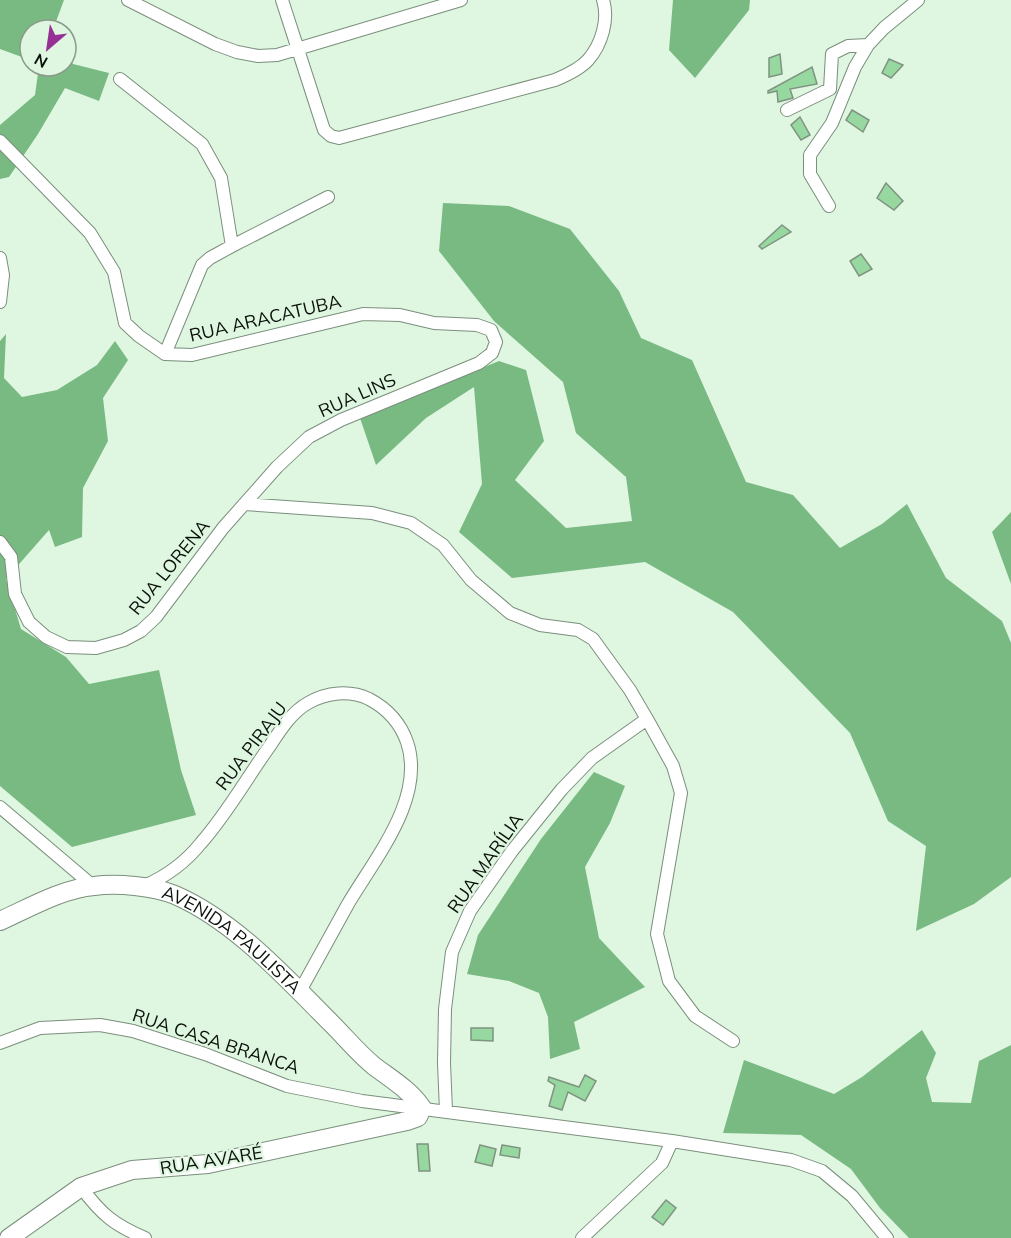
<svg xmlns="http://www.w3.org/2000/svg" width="1011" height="1238" font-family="Mulish,sans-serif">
	<rect width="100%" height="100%" fill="#dff6e1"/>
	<path fill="#79ba83" d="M0 0H64L54 27 55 30H30V60L0 49Z
		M673 0H750L749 10 695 78 669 50Z
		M66 52 73 64 109 73 99 101 65 88 38 134 9 177 0 179V125L35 95 39 66H66Z
		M443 203 509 206 570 229 619 291 641 338 692 360 746 482 793 495 840 548 882 524 907 504 946 578 1002 621 1011 643V877L974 904 916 931 926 846 888 821 850 733 733 612 645 562 512 578 459 532 482 484 474 387 426 418 376 465 360 418 499 361 526 370 544 441 515 480 566 528 632 521 626 477 576 433 563 382 494 321 439 251Z
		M6 334 4 378 22 397 57 390 97 365 115 341 128 360 103 398 108 441 83 488 82 537 55 547 49 530 6 579 21 629 66 657 89 684 159 670 181 770 196 815 72 847 0 786V341Z
		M1011 512V584L992 532Z
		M594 772 625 786 610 823 585 867 599 938 645 987 574 1022 580 1049 550 1059 548 1017 539 993 509 981 467 974 478 935 541 839Z
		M922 1030 936 1053 926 1078 932 1102 971 1103 979 1061 1011 1045V1238H909L880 1208 851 1169 801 1135 723 1133 744 1060 834 1094 862 1077Z"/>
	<path fill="#96d89f" stroke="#7f9381" stroke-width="1.5" d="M780 54 782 74 769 77V58Z
		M889 59 903 65 891 78 882 73Z
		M812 67 817 84 790 89 793 98 778 102 777 91 768 93V91Z
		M852 110 869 120 863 132 846 120Z
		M800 117 810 135 801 140 791 125Z
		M886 183 903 201 894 210 877 198Z
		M782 225 791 232 762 249 759 246Z
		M861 254 872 269 859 276 850 261Z
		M471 1028H493V1041L471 1040Z
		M585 1075 596 1081 585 1101 568 1092 562 1110 549 1106 555 1085 548 1081 549 1077 579 1087Z
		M417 1144H428L430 1171H419Z
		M480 1145 496 1149 492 1166 475 1162Z
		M502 1145 520 1148 519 1158 500 1155Z
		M666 1200 676 1208 663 1225 652 1217Z"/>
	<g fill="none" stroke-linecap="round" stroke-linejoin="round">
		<g stroke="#7a8f7c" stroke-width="14">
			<path id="street" d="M128 0 215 44 237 52 258 56 277 55 461 0
				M282 0 324 130 331 136 339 138 555 80C567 75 580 69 588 60 602 44 609 19 603 0
				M120 79 202 144 221 178 232 246
				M787 110 830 89 832 54 848 46 868 45
				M0 141 90 233 114 272 125 323 139 336 165 354 192 355 363 314 400 315 434 323 477 325 491 330 496 342 492 353 479 363 341 420 309 437 277 467 223 528 156 617 141 631 124 640 96 648 67 647 46 637 29 622 15 594 11 557 0 542
				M829 206 810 174V155L832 123 855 67 868 45 884 28 918 0
				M0 258 3 275 0 302
				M165 354 202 265 210 258 232 246 328 197
				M244 504 372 513 411 523 443 545 471 580 510 613 540 625 578 630 593 639 630 690 647 719 673 766 681 793 657 934 669 981 695 1016 733 1041
				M0 807 93 886
				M144 886C167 876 185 863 201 843 226 815 245 781 267 750 278 734 290 713 308 703 327 692 350 690 369 699 388 709 400 722 407 742 426 798 375 858 348 904 332 933 316 962 300 991
				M0 1043 40 1028 100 1025 133 1031 205 1054 287 1086 362 1101 672 1141 791 1160 822 1171 852 1196 887 1238
				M446 1111 444 1063 445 1009 452 952 470 911 512 851 562 789 592 758 647 719
				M81 1187C101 1214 114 1225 145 1238
				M582 1238 662 1163 672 1141"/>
		</g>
		<g stroke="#7a8f7c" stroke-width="20">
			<g id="secondary">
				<path id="s1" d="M0 921C29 908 61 889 94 886 117 883 153 886 175 895 235 921 286 978 332 1024 346 1038 359 1054 374 1066 391 1079 410 1090 422 1108L418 1117 407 1121 208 1164 132 1170 81 1187 9 1238"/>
			</g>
		</g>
		<use href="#street" stroke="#fff" stroke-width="12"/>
		<use href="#secondary" stroke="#fff" stroke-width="18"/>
	</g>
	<g text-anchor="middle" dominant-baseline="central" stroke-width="4.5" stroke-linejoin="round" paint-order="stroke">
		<g font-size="18" fill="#0b120b" stroke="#dff6e1">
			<text transform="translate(265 318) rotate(-13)">RUA ARACATUBA</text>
			<text transform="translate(357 395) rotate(-24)">RUA LINS</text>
			<text transform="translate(169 567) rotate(-51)">RUA LORENA</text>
			<text transform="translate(251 746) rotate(-53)">RUA PIRAJU</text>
			<text transform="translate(485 863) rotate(-55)">RUA MARÍLIA</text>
			<text stroke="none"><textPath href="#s1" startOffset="255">AVENIDA PAULISTA</textPath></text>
			<text transform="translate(216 1041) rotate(18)">RUA CASA BRANCA</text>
			<text transform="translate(211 1160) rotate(-9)">RUA AVARÉ</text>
		</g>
	</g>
	<g transform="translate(48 48) rotate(209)"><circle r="28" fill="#dff6e1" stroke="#8a9b8b" stroke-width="1.5"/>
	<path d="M0-4.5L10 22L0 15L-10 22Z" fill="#963095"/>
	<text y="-9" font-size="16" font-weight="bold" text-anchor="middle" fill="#0b120b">N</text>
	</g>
</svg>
